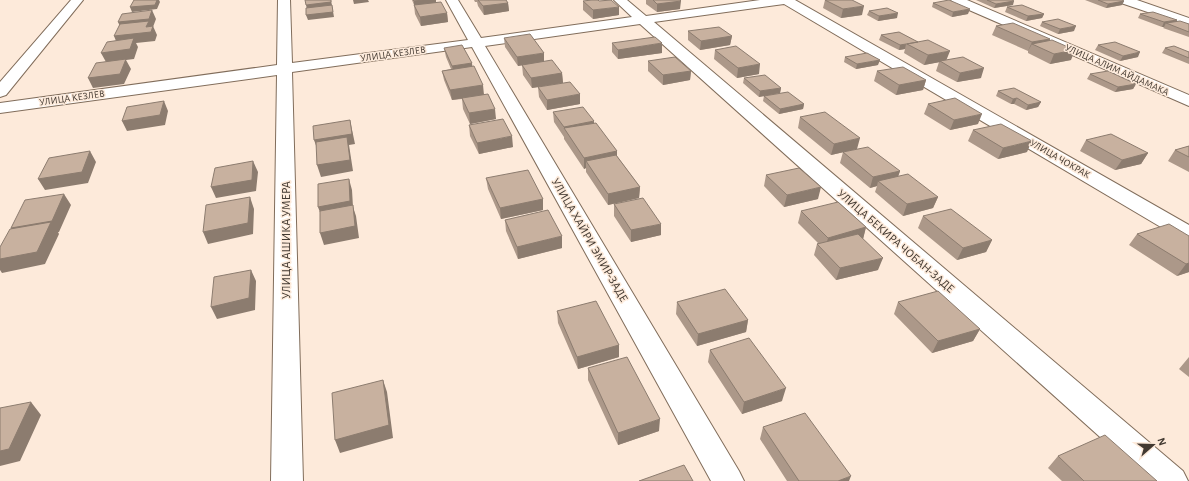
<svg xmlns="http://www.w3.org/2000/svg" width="1189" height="481" font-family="'Alegreya Sans',sans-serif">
	<rect width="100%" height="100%" fill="#fdeada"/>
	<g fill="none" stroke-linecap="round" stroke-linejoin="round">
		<g stroke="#816d5b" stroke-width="2">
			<path id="minor" d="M71 0H83L6 95 0 97V82Z
				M278 0H290L292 63 468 40 446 0H458L481 38 632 17 614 0H627L646 16 760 0H795L1189 225V241L1181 239 784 4 654 22 1183 471 1188 481H1149L640 24 485 46 739 471 744 481H711L472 47 292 72 303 481H271L277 75 0 113V103L277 65Z
				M951 0H967L1189 95V106L953 3Z
				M1119 0H1137L1189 18V26L1121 3Z"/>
		</g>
		<use href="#minor" fill="#fff" fill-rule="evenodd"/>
	</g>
	<path fill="#ac9889" d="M412 0H436V3L447 13 448 22 421 26 415 14 414 5Z
		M474 0H506L508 3 509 11 484 15 478 6 477 2H475Z
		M646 0H680V9L657 12 646 4Z
		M825 0 862 15 841 18 823 8Z
		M976 0H1012L1013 5 994 8Z
		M1085 0H1122L1124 1 1122 5 1106 8Z
		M583 1 619 15 593 19 583 10Z
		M933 3 968 14 952 17 932 7Z
		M1007 7 1044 14 1042 18 1026 21 1005 12Z
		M869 11 897 18 878 21 867 15Z
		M1140 14 1177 20 1176 21 1189 24V37L1163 28 1164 27H1162L1138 18Z
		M1042 22 1074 31 1058 34 1040 26Z
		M996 26 1050 39 1049 41 1071 60 1050 64 1028 53V51L992 35Z
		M688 31 732 36 730 45 700 50 688 40Z
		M899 32 946 60 981 78 957 82 936 71 939 62 924 65 904 53 905 49 899 50 879 40 881 35Z
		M504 38 562 73 563 83 532 88 523 75 522 65 518 66 505 47Z
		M612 43 662 53 618 59 612 52Z
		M1098 45 1138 57 1120 61 1095 50Z
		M444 48 472 63V66L484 95 496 119 470 124 463 109 462 99 452 100 444 80 442 71 451 69 446 57Z
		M1165 48 1189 52V64L1162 53Z
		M715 50 759 74 737 78 714 59Z
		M845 57 878 65 856 69 844 62Z
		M648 61 691 71 690 80 663 85 648 71Z
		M877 71 926 80 923 90 896 95 874 81Z
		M1090 74 1136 84 1133 89 1115 92 1087 79Z
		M744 78 781 88 780 93 759 97 743 83Z
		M538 87 580 104 547 110 539 97Z
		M998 91 1041 102 1038 107 1026 110 1014 104H1011L996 96Z
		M764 96 804 104 803 109 779 114 763 101Z
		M928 104 978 124 950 130 924 114Z
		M553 112 594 123 617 151V156L640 187 639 198 608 205 586 172V168L584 169 564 139V137L554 122Z
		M800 117 857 149 831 155 798 128Z
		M469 125 513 147 479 154 470 136Z
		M973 130 1027 152 998 159 968 141Z
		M1086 140 1148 153 1141 164 1115 170 1080 151Z
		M1189 146V172L1168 161 1175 150Z
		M843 152 900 171 898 177 938 197 933 208 903 216 875 192 877 186 870 188 840 163Z
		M766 175 818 199 784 207 764 186Z
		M486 178 543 199V210L501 219 488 189Z
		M614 204 661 235 631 242 614 216Z
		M801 211 866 227 863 239 878 270 836 280 814 255 817 244 818 243 798 223Z
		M923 216 992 240 986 252 957 260 918 228Z
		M505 220 562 248 518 259 506 231Z
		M1137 234 1189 236V272L1177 276 1129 245Z
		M677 302 748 320 746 332 697 346 676 314Z
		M898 302 980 329 973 341 932 353 894 314Z
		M557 311 619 345V357L578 369 558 323Z
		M710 350 782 401 742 414 708 362Z
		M1189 357V377L1179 369Z
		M588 368 659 431 618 445 588 380Z
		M763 427 849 481H787L760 439Z
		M1058 456 1157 481H1062L1048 468Z"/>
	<path fill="#8c7c6f" d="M157 0H159L160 2 157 9 132 12 130 7Z
		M331 0 334 17 308 20 306 15 307 9 306 5Z
		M353 0H368L369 2 354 4Z
		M423 0H436V3L414 5V1Z
		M681 1 680 9 657 12V4Z
		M1014 1 1013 5 994 8 996 4Z
		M1124 1 1122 5 1106 8 1108 4Z
		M508 3 509 11 484 15 483 6Z
		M864 6 862 15 841 18 843 9Z
		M619 7V15L593 19V10Z
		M970 9 968 14 952 17 953 12Z
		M152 10 156 19 153 27V26L157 35 155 41 136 43 138 47 134 59 126 60 131 69 124 84 93 88 88 78 106 62 101 53 118 46 114 36 122 31 118 22Z
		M447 13 448 22 421 26 420 17Z
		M898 13 897 18 878 21 879 16Z
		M1044 14 1042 18 1026 21 1028 16Z
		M1177 20 1175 25 1166 23 1164 27H1162L1164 22Z
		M1076 26 1074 31 1058 34 1060 29Z
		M732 36 730 45 700 50 701 41Z
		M1050 39 1046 48 1032 44 1028 51 1032 42Z
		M662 43V53L618 59V50Z
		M906 44 905 49 899 50 900 45Z
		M1075 50 1071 60 1050 64 1054 54Z
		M950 51 946 61 924 65 928 55Z
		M1140 52 1138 57 1120 61 1123 56Z
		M544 53V62L518 66 517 57Z
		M880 60 878 65 856 69 857 64Z
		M472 63 473 73 454 75 452 66Z
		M760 64 759 74 737 78 738 68Z
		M984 68 981 78 957 82 960 73Z
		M691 71 690 80 663 85V75Z
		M562 73 563 83 532 88 531 78Z
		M926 80 923 90 896 95 899 85Z
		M1136 84 1133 89 1115 92 1118 87Z
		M483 85 484 95 452 100 450 90Z
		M781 88 780 93 759 97 760 91Z
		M580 94V104L547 110V100Z
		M1017 98 1014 104H1011L1013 99Z
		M164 101 168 111 165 125 127 131 122 121Z
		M1041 102 1038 107 1026 110 1028 105Z
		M804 104 803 109 779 114 780 109Z
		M495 109 496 119 470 124 469 113Z
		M982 114 978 124 950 130 954 120Z
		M350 120 355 144 349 145 353 171 321 177 317 165 318 151 314 140Z
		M594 121V132L564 128V137V127Z
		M512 136 513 147 479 154 477 143Z
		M860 138 857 149 831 155 834 144Z
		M1032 141 1027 152 998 159 1003 148Z
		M90 151 96 162 88 183 45 190 38 179Z
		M617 151V162L586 161V168L584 169V158Z
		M1148 153 1141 164 1115 170 1122 160Z
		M253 161 258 172 256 191 216 198 211 187Z
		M900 171 896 182 878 181 877 186 870 188 873 177Z
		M349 179 352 190 353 207 356 216 359 238 324 245 320 233 322 218 318 207Z
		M640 187 639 198 608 205V194Z
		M821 187 818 199 784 207 787 195Z
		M64 194 71 205 59 232H58L59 234 45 264 2 273 0 270V259L19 239 11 228Z
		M250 197 254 209 253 234 208 244 203 232Z
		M938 197 933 208 903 216 907 204Z
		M543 199V210L501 219 500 208Z
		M661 224V235L631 242V230Z
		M866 227 863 239 825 249 828 238Z
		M562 236V248L518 259 517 247Z
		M992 240 986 252 957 260 963 248Z
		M883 258 878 270 836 280 840 268Z
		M1189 263V272L1177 276 1186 264Z
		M251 270 256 281 255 310 217 319 211 307Z
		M748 320 746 332 697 346 698 334Z
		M980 329 973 341 932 353 938 341Z
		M619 345V357L578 369 577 357Z
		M383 380 387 392 393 438 340 453 335 440Z
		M786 388 782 401 742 414 744 402Z
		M31 402 41 415 20 461 0 466V451Z
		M660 419 659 431 618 445V433Z
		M851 476 849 481H838Z"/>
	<path fill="#c8b19f" stroke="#8c7c6f" d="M134 0H157L155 5 130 7Z
		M305 0H331V2L306 5Z
		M413 0H423L414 1Z
		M478 0H506L508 3 483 6Z
		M592 0H598L599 1 611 0 619 7 593 10 583 1Z
		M653 0H680L681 1 657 4Z
		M825 0H852L864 6 843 9Z
		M949 0 970 9 953 12 933 3Z
		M987 0H1012L1014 1 996 4Z
		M1098 0H1122L1124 1 1108 4Z
		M441 2 447 13 420 17 414 5Z
		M332 5 333 12 306 15V8Z
		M1022 5 1044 14 1028 16 1007 7Z
		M887 8 898 13 879 16 869 11Z
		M152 10 149 19 118 22 122 14Z
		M1153 12 1177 20 1164 22 1140 14Z
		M1058 19 1076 26 1060 29 1042 22Z
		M149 21 146 27 153 26 151 32 114 36 120 24Z
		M1180 21 1189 24V32L1166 23Z
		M1013 23 1050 39 1032 42 996 26Z
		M719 27 732 36 701 41 688 31Z
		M899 32 918 42 900 45 881 35Z
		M530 34 544 53 517 57 504 38Z
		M655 37 662 43 618 50 612 43Z
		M134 38 130 49 101 53 107 42Z
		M928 40 950 51 928 55 907 44Z
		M1052 40 1075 50 1054 54 1032 44Z
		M1115 42 1140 52 1123 56 1098 45Z
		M462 45 472 63 452 66 444 48Z
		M736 46 760 64 738 68 715 50Z
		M1174 46 1189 52V58L1165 48Z
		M867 53 880 60 857 64 845 57Z
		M675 57 691 71 663 75 648 61Z
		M963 57 984 68 960 73 940 61Z
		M126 59 120 74 88 78 96 63Z
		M552 60 562 73 531 78 522 65Z
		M474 66 483 85 450 90 442 71Z
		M903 67 926 80 899 85 877 71Z
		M1108 71 1136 84 1118 87 1090 74Z
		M765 75 781 88 760 91 744 78Z
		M570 82 580 94 547 100 538 87Z
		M1014 88 1041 102 1028 105 1017 98 1013 99 998 91Z
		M788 92 804 104 780 109 764 96Z
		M488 94 495 109 469 113 462 98Z
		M955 98 982 114 954 120 928 104Z
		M164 101 160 115 122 121 127 107Z
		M583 107 594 121 564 127 553 112Z
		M825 112 860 138 834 144 800 117Z
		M503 119 512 136 477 143 469 125Z
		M350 120 352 134 314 140 313 126Z
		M596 123 617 151 584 158 564 128Z
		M1001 124 1032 141 1003 148 973 130Z
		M1111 134 1148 153 1122 160 1086 140Z
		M347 137 350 160 317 165 316 142Z
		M1189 146V157L1175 150Z
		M868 147 900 171 873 177 843 152Z
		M90 151 82 172 38 179 49 158Z
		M616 155 640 187 608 194 586 161Z
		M253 161 252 180 211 187 215 168Z
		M799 168 821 187 787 195 766 175Z
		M528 170 543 199 500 208 486 178Z
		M908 174 938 197 907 204 878 181Z
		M349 179 350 201 318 207V184Z
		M64 194 52 221 11 228 25 200Z
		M250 197 248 223 203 232 206 205Z
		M643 198 661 224 631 230 614 204Z
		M838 202 866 227 828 238 801 211Z
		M353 205 355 226 320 233V211Z
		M951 209 992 240 963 248 923 216Z
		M548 210 562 236 517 247 505 220Z
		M51 222 37 252 0 259V247L10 229Z
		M1169 224 1189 236V263L1186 264 1137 234Z
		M858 234 883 258 840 268 817 244Z
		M251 270 249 298 211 307 214 277Z
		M725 289 748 320 698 334 677 302Z
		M938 291 980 329 938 341 898 302Z
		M596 301 619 345 577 357 557 311Z
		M749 338 786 388 744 402 710 350Z
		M627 357 660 419 618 433 588 368Z
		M383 380 389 425 335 440 332 393Z
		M31 402 9 449 0 451V408Z
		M805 413 851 476 838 481H799L763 427Z
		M1105 435 1157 481H1084L1058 456Z
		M684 465 693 481H639Z"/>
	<g text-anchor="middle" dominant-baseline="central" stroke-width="3" stroke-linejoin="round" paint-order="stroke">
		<g font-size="10" fill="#423931" stroke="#fdeada">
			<text transform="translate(393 54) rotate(-8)">УЛИЦА КЕЗЛЕВ</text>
			<text transform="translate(1117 70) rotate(24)">УЛИЦА АЛИМ АЙДАМАКА</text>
			<text transform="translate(72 98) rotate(-8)">УЛИЦА КЕЗЛЕВ</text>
			<text transform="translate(1060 159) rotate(30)">УЛИЦА ЧОКРАК</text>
		</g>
		<g font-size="12" fill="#423931" stroke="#fdeada">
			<text transform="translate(286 240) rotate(-90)">УЛИЦА АШИКА УМЕРА</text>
			<text transform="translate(590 240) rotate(60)">УЛИЦА ХАЙРИ ЭМИР-ЗАДЕ</text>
			<text transform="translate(896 241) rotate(41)">УЛИЦА БЕКИРА ЧОБАН-ЗАДЕ</text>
		</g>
	</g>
	<g transform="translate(1153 445) rotate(70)" stroke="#fdeada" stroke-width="3" paint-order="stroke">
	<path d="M0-3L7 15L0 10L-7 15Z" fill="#423931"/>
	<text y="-6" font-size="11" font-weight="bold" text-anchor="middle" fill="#423931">N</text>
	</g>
</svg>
